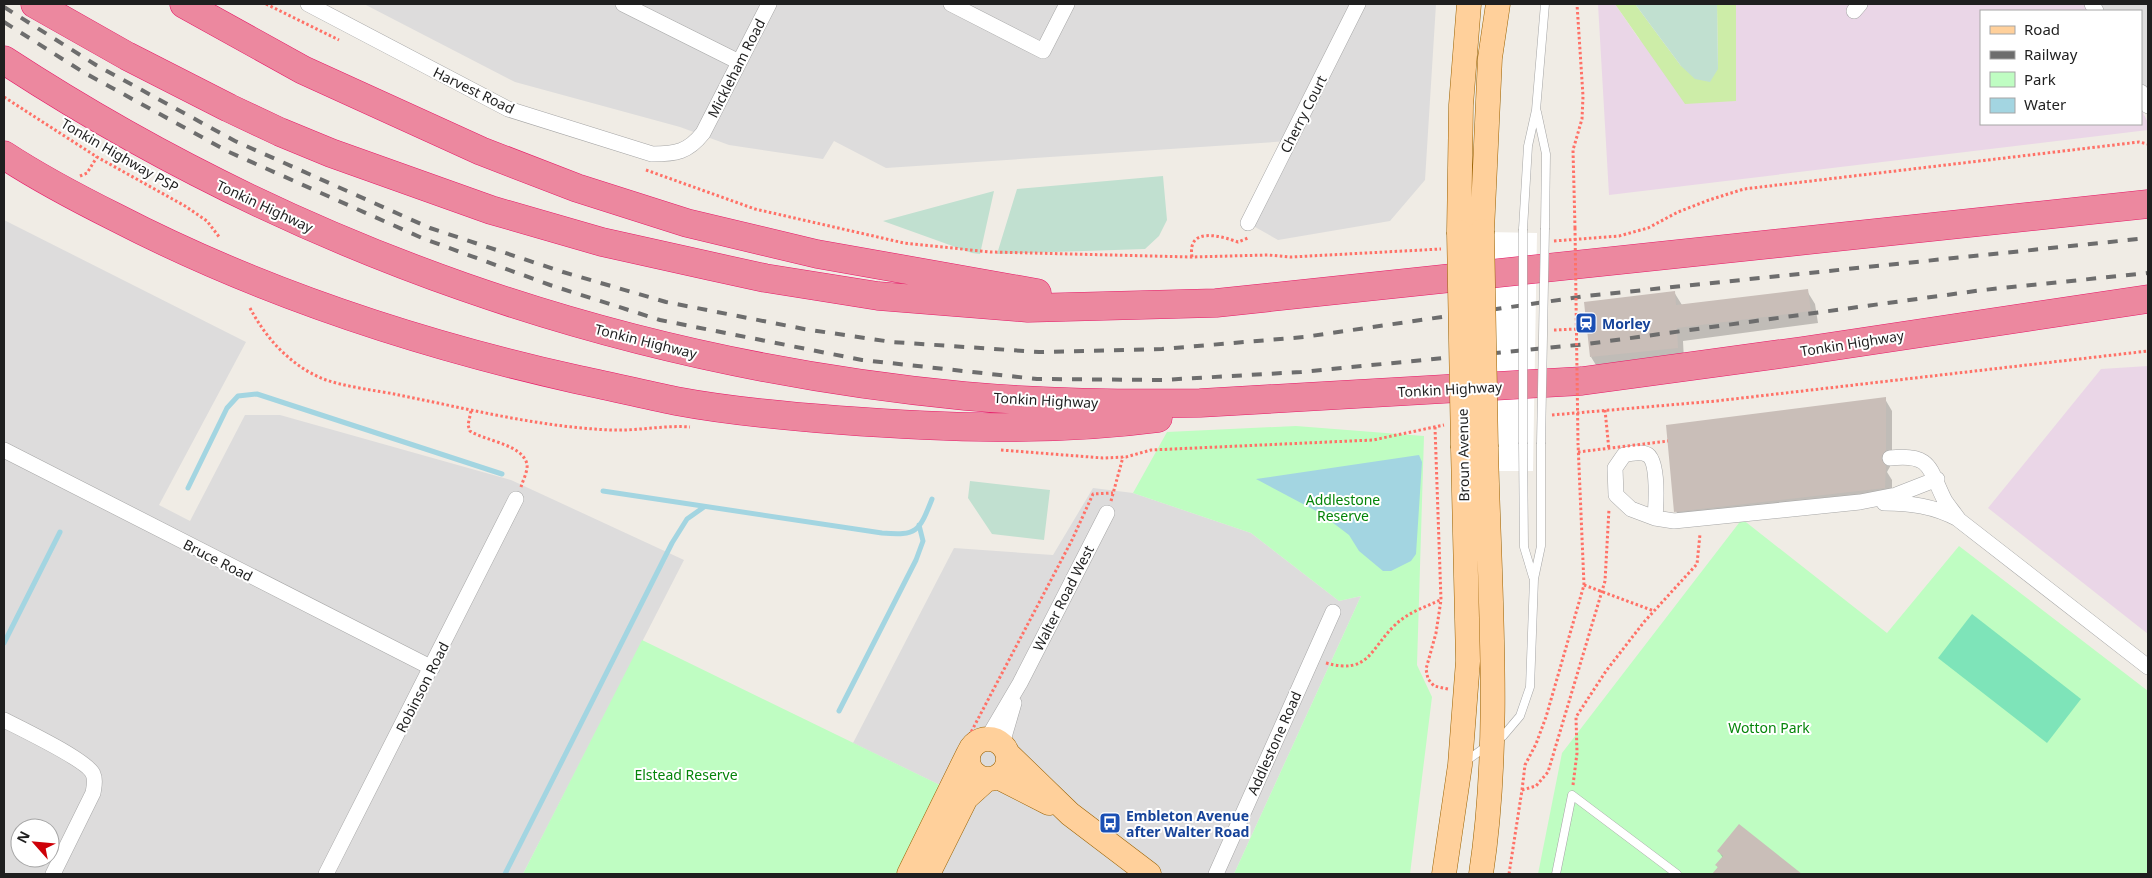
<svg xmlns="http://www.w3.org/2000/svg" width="2152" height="878" font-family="'Noto Sans',sans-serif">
	<rect width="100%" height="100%" fill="#f0ece5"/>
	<path fill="#dddcdc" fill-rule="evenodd" d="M364 4H1436L1425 180 1390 221 1278 240 1248 223 1289 141 886 168 834 141 823 159 729 145 680 127 515 82Z
		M2092 4H2148V106L2141 92V11H2096Z
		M4 220 246 342 159 505 190 521 245 415H280L511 480 684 560 523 874H4ZM20 828H50V858H20Z
		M1093 488 1133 493 1251 533 1339 601 1361 596 1234 874H902L946 788 853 743 954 548 1053 555Z"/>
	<path fill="#ead6e7" d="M1598 4H1615L1639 39 1736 100V4H2087L2091 11H1981V124H2141V108L2148 123V130L1609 195Z
		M2148 366V634L1988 508 2101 369Z"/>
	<path fill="#cdeda8" d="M1615 4H1635L1681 66 1718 69 1717 4H1736V101L1685 104Z"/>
	<path fill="#c1e0d0" d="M1635 4H1717L1718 69 1710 82 1695 79 1681 66Z
		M1163 176 1167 220 1159 236 1145 249 997 254 1017 189Z
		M994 191 980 254 972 253 883 221Z
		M970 481 1050 490 1044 540 992 534 968 498Z"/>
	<path fill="#bffdc2" d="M1296 426 1424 436 1417 665 1432 697 1410 874H1234L1361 596 1339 601 1251 533 1133 493 1167 432Z
		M1742 519 1887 633 1959 546 2148 691V874H1538L1562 753Z
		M642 640 946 788 902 874H523Z"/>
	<path fill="#7ee4b9" d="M1972 614 2081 699 2047 743 1938 658Z"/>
	<path fill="#a3d5e1" d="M1419 455 1422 462 1416 554 1411 561 1391 571H1383L1359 551 1349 535 1320 513 1256 479Z"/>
	<path fill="#fff" d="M1487 232 1537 233 1533 471H1481Z"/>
	<path fill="#0003" d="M1807 291 1815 304 1818 323 1683 341 1684 361 1599 370 1591 357 1674 292 1682 305Z
		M1885 399 1892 411V463L1887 472 1892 480V500L1683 524 1676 511Z
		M1739 826 1800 874H1714L1718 868 1717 865 1723 858 1719 852Z"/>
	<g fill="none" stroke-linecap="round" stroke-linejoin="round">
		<path stroke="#a3d5e1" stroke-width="5" d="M188 488 227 408 238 396 257 394 502 474
			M603 491 882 533C917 536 919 532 932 499
			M4 643 60 532
			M839 711 916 560 923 541 919 525
			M505 874 672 543 687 519 704 507"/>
	</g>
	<path fill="#c9beb8" d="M1808 289 1811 311 1677 328 1678 348 1590 357 1584 302 1675 291 1676 305Z
		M1886 397V450L1881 458 1886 466 1885 488 1674 512 1666 425Z
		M1739 824 1802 874H1712L1718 867 1715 865 1723 856 1717 851Z"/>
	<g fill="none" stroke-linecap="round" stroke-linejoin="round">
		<g stroke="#a6a6a6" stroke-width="9">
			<path id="lane" d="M1537 112 1546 154 1545 228
				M1523 229 1528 146 1536 110 1545 4
				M1523 444 1524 547 1533 577
				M1497 740 1503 736 1520 716 1530 687 1534 579 1541 546V444
				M1466 761 1487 746
				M1556 874 1572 795 1677 874"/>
		</g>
		<g stroke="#a6a6a6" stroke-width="16">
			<path id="street" d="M308 4 508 109 652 154C676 154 688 152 703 133L769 4
				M623 4 739 62
				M951 4 1043 51 1067 4
				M2092 4 2096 11
				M1854 11 1860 4
				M2141 92 2148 106
				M1248 223 1358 4
				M4 450 432 668
				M1890 458C1933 453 1929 470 1945 501 1949 507 1955 514 1959 520L2148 667
				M1884 503C1910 503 1934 506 1958 519
				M1655 518C1656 505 1659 463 1648 455 1641 451 1632 453 1624 455L1615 468 1616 495 1631 509 1655 518 1674 521 1860 502 1896 495 1937 479
				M4 720C20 728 88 761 93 774 96 780 94 787 93 793L53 874
				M987 739 1020 683 1107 513
				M1002 744 1014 703
				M326 874 516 499
				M1216 874 1333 612"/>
		</g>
		<g stroke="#9a6100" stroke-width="25">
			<path id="primary" d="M1482 231 1490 58 1498 4
				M1459 232 1461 105 1469 4
				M968 759a20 20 0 1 1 40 0a20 20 0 1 1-40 0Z
				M1008 754 1070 814 1149 874
				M998 777 1049 803
				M909 874 968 754
				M928 874 966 798 987 779
				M1444 874 1460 765 1468 661 1463 448
				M1481 874C1502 735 1489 588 1486 447"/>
		</g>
		<g stroke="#e61a68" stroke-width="29">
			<path id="highway" d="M35 4 127 56 229 108 280 132 331 153 491 210 602 242 710 266 765 278 878 296 1028 308 1216 303 2148 204
				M184 4 303 70 481 151 577 188 687 223 817 254 1037 293
				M4 60C295 250 619 363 965 396 1043 403 1122 404 1200 403L1582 381 1802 351 2148 299
				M4 155C39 178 77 198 115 217 260 292 415 343 575 379 609 386 642 394 676 401 729 411 784 416 838 420 945 428 1051 432 1158 418"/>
		</g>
		<path stroke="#ff7167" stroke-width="3" stroke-dasharray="2.5 2.5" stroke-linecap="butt" d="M266 4 339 40
			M4 97 97 157 185 206 207 221 220 238
			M646 170 755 209 904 243 990 252 1192 257 1268 255 1291 257 1441 249
			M80 176 87 173 97 157
			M1575 228 1573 150 1582 119 1583 96 1577 4
			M1554 241 1619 236 1648 228 1678 212 1709 200 1744 189 2139 142 2148 144
			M1192 257C1187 226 1221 236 1238 242L1248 238
			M250 308C266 338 289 364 321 378 343 387 375 390 399 395 469 409 539 427 611 430 638 431 664 425 690 427
			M1554 330 1577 329
			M1605 410 1609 450
			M471 411 468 425 470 431C485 441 522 444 527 464 528 471 523 480 521 487
			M1552 415 1716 401 2148 351
			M1435 427 1441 600 1436 633 1426 669 1428 679 1434 686 1448 689
			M1001 450 1103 458 1126 457 1151 450 1373 440 1444 425
			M1111 501 1123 457
			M1584 585 1654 611
			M1326 663C1369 675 1370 649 1395 625 1407 613 1425 607 1440 600
			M969 736 1072 540 1093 494 1113 493
			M1573 785 1577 753 1576 717 1606 671 1644 622 1697 564 1700 534
			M1522 790 1525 765 1536 744 1546 717 1584 585 1578 443
			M1509 874 1522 790 1536 786 1548 772 1605 581 1609 509"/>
		<use href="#lane" stroke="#fff" stroke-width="8"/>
		<use href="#street" stroke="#fff" stroke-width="15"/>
		<use href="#primary" stroke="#ffd09b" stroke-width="24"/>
		<use href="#highway" stroke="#ec889f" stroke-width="28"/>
		<path stroke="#6d6d6d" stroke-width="4" stroke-dasharray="10 10" stroke-linecap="butt" d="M4 7 96 65 235 141 430 228 563 272 666 302 804 329 892 342 1039 352 1162 349 1304 337 1586 296 2148 238
			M4 22 83 72 229 152 422 238 550 285 660 320 862 360 1037 379 1162 380 1301 372 1587 344 1983 290 2148 273"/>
		<g stroke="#a6a6a6" stroke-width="9" stroke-linecap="butt">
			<path id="lane-bridge" d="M1523 229V444
				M1541 444 1545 228"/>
		</g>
		<g stroke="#9a6100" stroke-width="25" stroke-linecap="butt">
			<path id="primary-bridge" d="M1482 231 1486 447
				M1459 232 1463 448"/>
		</g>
		<path stroke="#ff7167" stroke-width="3" stroke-dasharray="2.5 2.5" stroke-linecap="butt" d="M1575 228 1578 443
			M1578 452 1668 441"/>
		<use href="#lane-bridge" stroke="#fff" stroke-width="8"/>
		<use href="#primary-bridge" stroke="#ffd09b" stroke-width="24"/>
	</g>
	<defs>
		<g id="station-square" transform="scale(1.125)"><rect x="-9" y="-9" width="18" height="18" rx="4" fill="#1a4fb4" stroke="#fff"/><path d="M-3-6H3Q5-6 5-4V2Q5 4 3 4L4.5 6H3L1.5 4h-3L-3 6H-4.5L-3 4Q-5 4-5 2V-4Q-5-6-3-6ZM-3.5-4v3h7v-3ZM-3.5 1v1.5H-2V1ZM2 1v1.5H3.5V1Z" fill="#fff"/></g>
		<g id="bus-square" transform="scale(1.125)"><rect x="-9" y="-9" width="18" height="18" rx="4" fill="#1a4fb4" stroke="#fff"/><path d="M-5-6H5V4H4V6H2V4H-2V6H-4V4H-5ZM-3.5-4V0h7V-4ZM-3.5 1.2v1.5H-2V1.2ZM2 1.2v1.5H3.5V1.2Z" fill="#fff"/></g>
	</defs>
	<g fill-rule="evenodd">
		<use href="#station-square" x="1586" y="323"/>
		<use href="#bus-square" x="1110" y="823"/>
	</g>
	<g text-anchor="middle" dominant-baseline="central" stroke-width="4" stroke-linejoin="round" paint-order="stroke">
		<g font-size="14" fill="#1f1f1f" stroke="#fff">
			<text transform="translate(736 68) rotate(-63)">Mickleham Road</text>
			<text transform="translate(474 90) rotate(26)">Harvest Road</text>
			<text transform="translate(1303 114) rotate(-63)">Cherry Court</text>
			<text transform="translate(120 155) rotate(30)">Tonkin Highway PSP</text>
			<text transform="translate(265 206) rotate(25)">Tonkin Highway</text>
			<text transform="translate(646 341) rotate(14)">Tonkin Highway</text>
			<text transform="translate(1852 343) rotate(-9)">Tonkin Highway</text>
			<text transform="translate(1450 389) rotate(-3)">Tonkin Highway</text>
			<text transform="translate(1046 400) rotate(3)">Tonkin Highway</text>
			<text transform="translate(1463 455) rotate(-91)">Broun Avenue</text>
			<text transform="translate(218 560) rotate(27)">Bruce Road</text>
			<text transform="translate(1063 598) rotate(-63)">Walter Road West</text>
			<text transform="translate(422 687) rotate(-63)">Robinson Road</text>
			<text transform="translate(1274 743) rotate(-66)">Addlestone Road</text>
		</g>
		<g font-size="14" font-weight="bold" fill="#164399" stroke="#fff" text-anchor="start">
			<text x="1602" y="323">Morley</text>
			<text x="1126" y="815">Embleton Avenue<tspan x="1126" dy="16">after Walter Road</tspan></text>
		</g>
		<g font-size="14" fill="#05850a" stroke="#fff">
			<text x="1343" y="499">Addlestone<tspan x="1343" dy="16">Reserve</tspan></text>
			<text x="1769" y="727">Wotton Park</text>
			<text x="686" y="774">Elstead Reserve</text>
		</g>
	</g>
	<rect width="2152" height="878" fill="none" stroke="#1f1f1f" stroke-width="10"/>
	<rect x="1980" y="10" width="162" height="115" fill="#ffffff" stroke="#a5a5a5"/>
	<rect x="1990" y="26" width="25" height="8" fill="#ffd09b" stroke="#a5a5a5"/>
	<text x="2024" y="35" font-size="15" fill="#1f1f1f">Road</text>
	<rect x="1990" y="51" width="25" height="8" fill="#6d6d6d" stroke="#a5a5a5"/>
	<text x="2024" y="60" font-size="15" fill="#1f1f1f">Railway</text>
	<rect x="1990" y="72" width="25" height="15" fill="#bffdc2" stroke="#a5a5a5"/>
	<text x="2024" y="85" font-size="15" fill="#1f1f1f">Park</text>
	<rect x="1990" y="98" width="25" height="15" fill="#a3d5e1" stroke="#a5a5a5"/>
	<text x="2024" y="110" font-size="15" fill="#1f1f1f">Water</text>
	<g transform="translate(35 843) rotate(297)"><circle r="24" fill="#ffffff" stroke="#a5a5a5"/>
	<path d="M0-4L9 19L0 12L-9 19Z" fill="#ce0008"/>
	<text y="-8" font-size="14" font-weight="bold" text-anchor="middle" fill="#1f1f1f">N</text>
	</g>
</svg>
